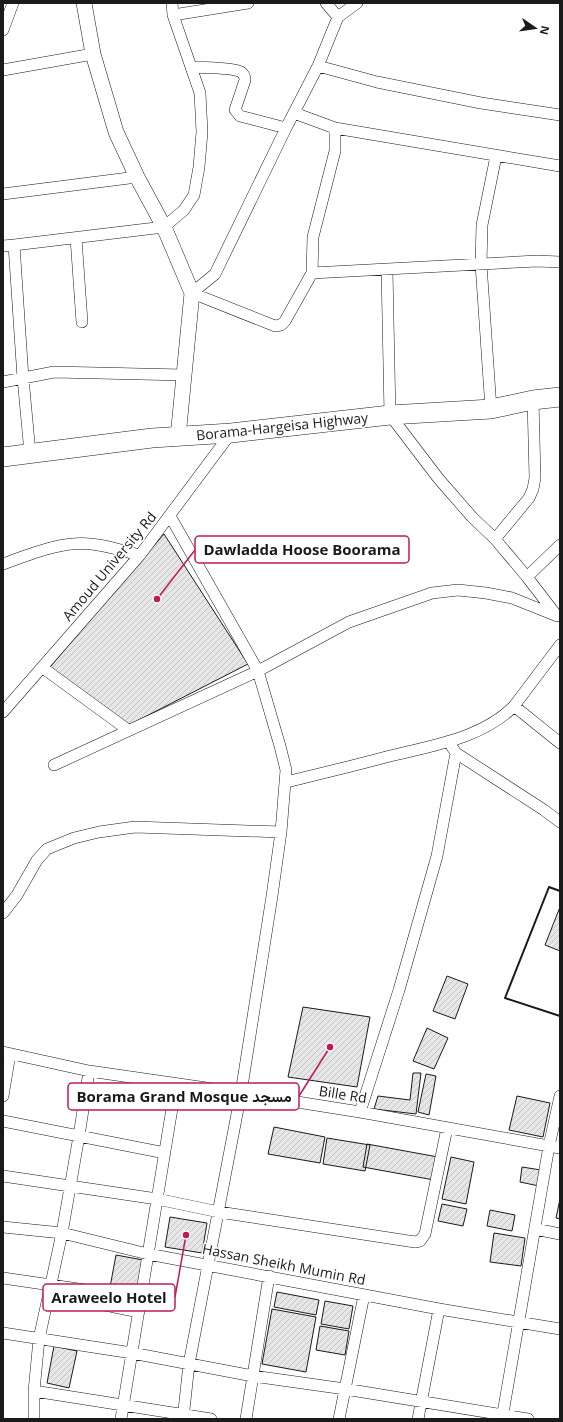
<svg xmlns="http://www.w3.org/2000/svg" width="563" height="1422" font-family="'Open Sans',Vazirmatn,sans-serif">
	<defs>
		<pattern id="building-hatch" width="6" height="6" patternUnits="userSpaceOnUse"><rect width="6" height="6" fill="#e6e6e6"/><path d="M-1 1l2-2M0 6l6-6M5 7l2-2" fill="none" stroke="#c5c5c5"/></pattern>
	</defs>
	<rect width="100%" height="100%" fill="#fff"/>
	<path fill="url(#building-hatch)" stroke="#1a1a1a" d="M164 534 248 664 127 726 50 667Z
		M560 907V951L545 945Z
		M447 976 468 984 455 1019 433 1011Z
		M303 1007 370 1017 357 1087 288 1077Z
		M427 1028 448 1038 434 1069 413 1061Z
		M413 1073H421L416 1114 374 1109 378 1096 410 1100Z
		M426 1074 436 1076 429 1115 418 1112Z
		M517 1096 550 1103 543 1137 509 1130Z
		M274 1127 325 1137 320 1163 268 1154Z
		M327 1138 370 1145 365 1171 323 1164Z
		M367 1144 438 1157 434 1180 363 1167Z
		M451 1157 474 1162 466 1204 442 1199Z
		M522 1167 541 1170 539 1186 520 1182Z
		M560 1199V1219L556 1218Z
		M442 1204 467 1209 463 1226 438 1221Z
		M490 1210 515 1215 512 1231 487 1226Z
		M170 1217 207 1223 202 1253 165 1247Z
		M494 1233 525 1238 521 1266 490 1262Z
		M116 1255 143 1260 135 1304 108 1298Z
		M277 1292 319 1300 316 1315 274 1307Z
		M325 1301 353 1306 349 1329 321 1324Z
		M272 1309 316 1317 306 1372 262 1364Z
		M320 1326 349 1331 345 1355 316 1350Z
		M54 1346 77 1351 69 1388 47 1383Z"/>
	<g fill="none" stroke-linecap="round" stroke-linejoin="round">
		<g stroke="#1a1a1a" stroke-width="12">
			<path id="street" d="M326 3 338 17
				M357 3 338 17 318 66 286 128 215 274 192 293 275 326 281 325 285 321 312 273 537 261 560 262
				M173 15 248 3
				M3 30 13 3
				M318 66 377 82 481 103 560 115
				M192 67C203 68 232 67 241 72 244 74 245 77 245 80L235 110 240 116 286 128
				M3 70 93 54
				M294 113 335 128 560 166
				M3 194 137 177
				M76 238 82 322
				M14 245 23 378 30 453
				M3 246 14 245 164 227 184 210 194 195 199 167 202 132 200 93 173 15 172 3
				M387 270 390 415 438 478 472 517 495 539 527 577 557 616
				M312 273 313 237 335 151V128
				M3 382 54 372 184 375
				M491 409 481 264 482 225 496 156
				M170 516 258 671 280 746 286 770 281 832 272 896 241 1093 189 1364 183 1419
				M495 539 529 498 533 489 535 478 533 400
				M3 564C33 553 66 539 98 545 112 547 126 552 140 555
				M527 577 560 545
				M43 668 128 730
				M514 706 560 743
				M3 712 140 555 231 433
				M452 747 456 753 544 810 560 822
				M54 765 258 671 349 622 432 593 458 590 486 593 512 598 557 616
				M286 782C319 774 353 766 386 757 429 746 482 739 514 706L560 645
				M3 913 17 895 37 860 47 849 74 838 99 832 135 827 281 832
				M3 1052 89 1071 241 1093 360 1112 560 1148
				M3 1096 10 1054
				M360 1112 399 990 437 856 456 753
				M3 1121 165 1153
				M3 1176 157 1199 219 1212 415 1242 420 1241 425 1234 447 1128
				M3 1227 62 1233 148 1254 439 1309 560 1329
				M535 1229 560 1234
				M3 1278 92 1291 105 1305 139 1312
				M3 1333 132 1353 253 1376 345 1389 528 1419
				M34 1391 211 1419
				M34 1419V1391L39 1339 62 1233 79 1136 89 1071
				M121 1419 176 1084
				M246 1419 269 1276
				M339 1419 364 1295
				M418 1419 439 1309
				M502 1419 549 1146 560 1096"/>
		</g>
		<g stroke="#1a1a1a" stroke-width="16">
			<path id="secondary" d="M84 3 93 54 116 132 137 177 164 227 192 293 178 437"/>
		</g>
		<g stroke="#1a1a1a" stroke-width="20">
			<path id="highway" d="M3 457 152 438 231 433 390 415 491 409 533 400 560 397"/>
		</g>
		<use href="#street" stroke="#fff" stroke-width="11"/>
		<use href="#secondary" stroke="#fff" stroke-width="15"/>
		<use href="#highway" stroke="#fff" stroke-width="19"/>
		<path stroke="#1a1a1a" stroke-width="2" d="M560 891 549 887 505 998 560 1016"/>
	</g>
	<g text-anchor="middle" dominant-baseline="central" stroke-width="3" stroke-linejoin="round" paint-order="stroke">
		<g font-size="14" fill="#1a1a1a" stroke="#fff">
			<text transform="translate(282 426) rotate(-6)">Borama-Hargeisa Highway</text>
			<text transform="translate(109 566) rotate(-50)">Amoud University Rd</text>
			<text transform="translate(343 1094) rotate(9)">Bille Rd</text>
			<text transform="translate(284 1264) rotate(11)">Hassan Sheikh Mumin Rd</text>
		</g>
	</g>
	<path fill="none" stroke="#c2185b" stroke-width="1.5" d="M157 599L195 550M330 1047L299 1096M186 1235L175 1297"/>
	<g fill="#c2185b" stroke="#fff" stroke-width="1.5">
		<circle cx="157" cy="599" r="4"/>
		<circle cx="330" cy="1047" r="4"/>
		<circle cx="186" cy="1235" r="4"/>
	</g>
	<g fill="#fff" stroke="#c2185b" stroke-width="1.5">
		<rect x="195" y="536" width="214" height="27" rx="4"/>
		<rect x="68" y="1083" width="231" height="27" rx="4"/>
		<rect x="43" y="1284" width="132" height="27" rx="4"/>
	</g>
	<g font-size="15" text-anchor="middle" font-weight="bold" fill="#1a1a1a">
		<text x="302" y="555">Dawladda Hoose Boorama</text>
		<text x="184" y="1102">Borama Grand Mosque مسجد</text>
		<text x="109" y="1303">Araweelo Hotel</text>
	</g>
	<rect width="563" height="1422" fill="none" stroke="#1a1a1a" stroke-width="8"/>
	<g transform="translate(535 28) rotate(103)" stroke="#ffffff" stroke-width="3" paint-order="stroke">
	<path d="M0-3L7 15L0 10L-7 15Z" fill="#1a1a1a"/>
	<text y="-6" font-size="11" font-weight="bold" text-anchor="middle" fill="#1a1a1a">N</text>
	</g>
</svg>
